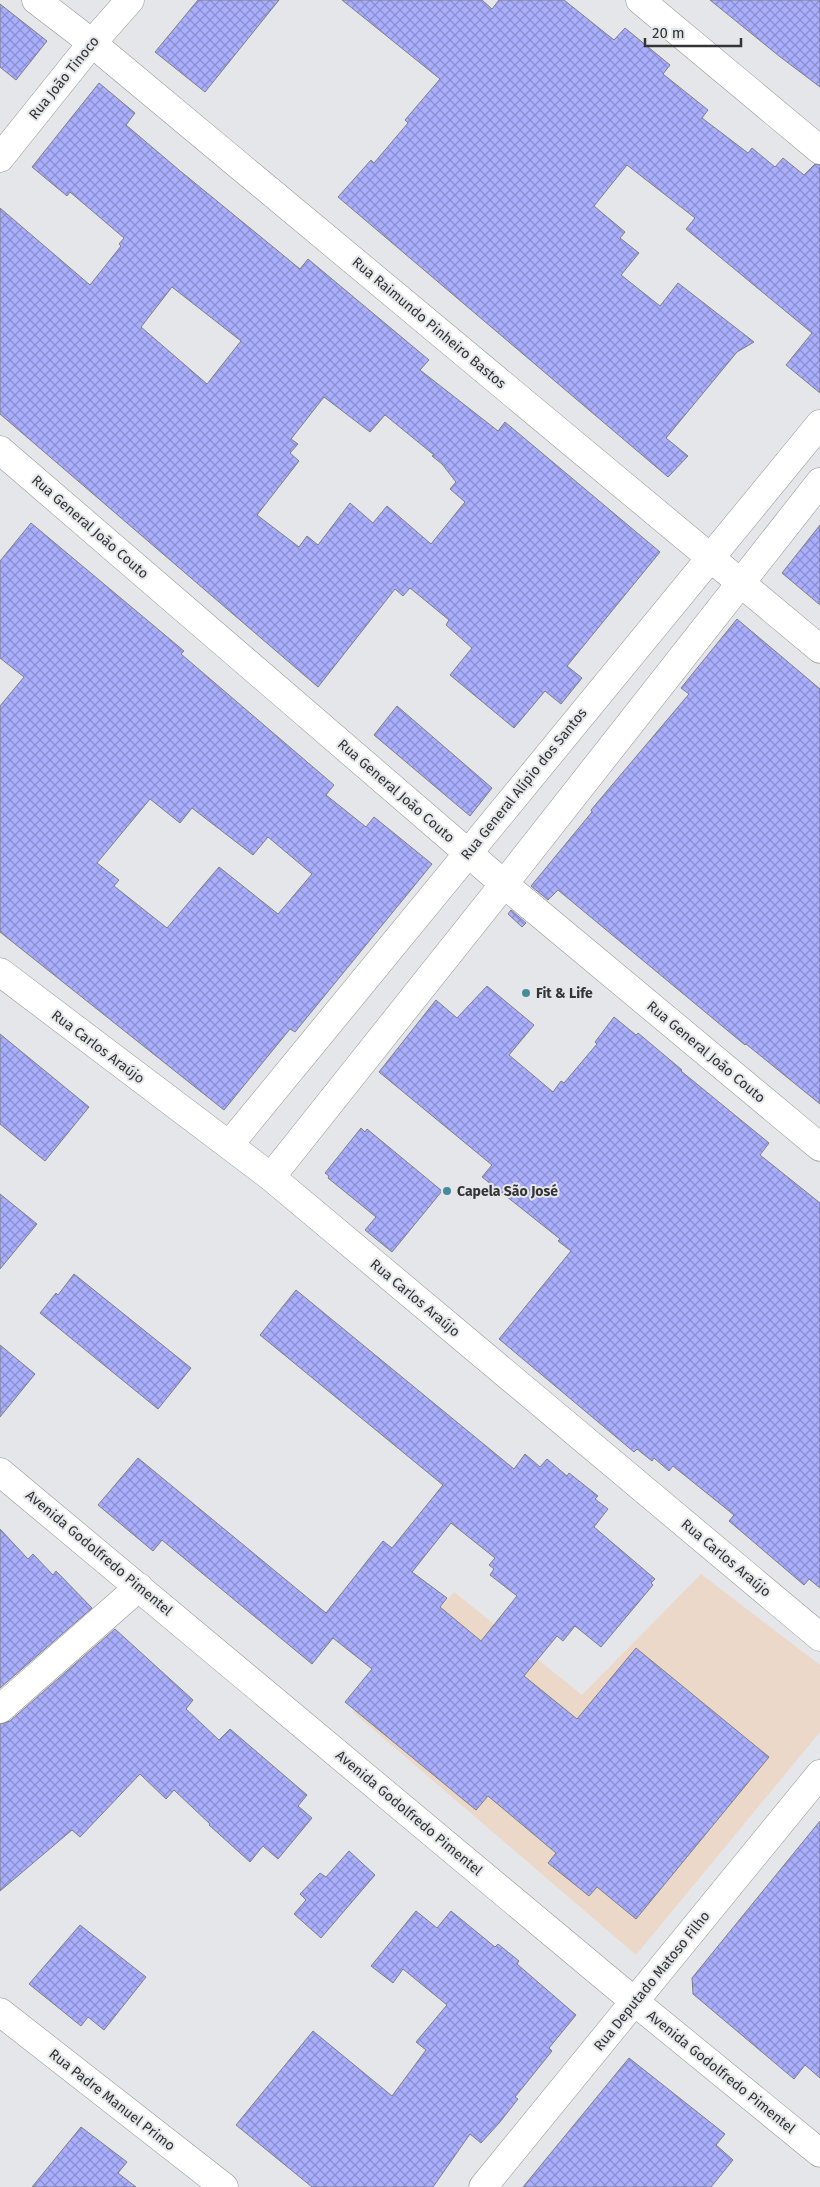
<svg xmlns="http://www.w3.org/2000/svg" width="820" height="2187" font-family="'Fira Sans',sans-serif">
	<defs>
		<pattern id="building-cross-hatch" width="8" height="8" patternUnits="userSpaceOnUse" patternTransform="scale(1.25)"><rect width="8" height="8" fill="#a9aefd"/><path d="M0 0l8 8M0 8l8-8" fill="none" stroke="#8a8ece"/></pattern>
	</defs>
	<rect width="100%" height="100%" fill="#e5e6ea"/>
	<path fill="#ebd8c8" d="M701 1574 820 1665V1732L636 1955 353 1712 454 1592 582 1695Z"/>
	<path fill="url(#building-cross-hatch)" stroke="#7f8084" fill-rule="evenodd" d="M198 0H279L205 92 155 52Z
		M342 0H482L492 9 499 0H564L614 40 625 28 670 65 663 74 708 110 702 118 748 153 752 148 775 167 783 158 804 175 815 164 820 165V393L786 365 812 333 686 229 695 218 627 165 594 206 625 232 620 238 639 253 621 275 660 306 678 283 754 342 737 352 666 438 688 456 668 477 338 197 371 160 374 163 408 123 405 120 440 79Z
		M710 0H820V87L779 56Z
		M0 4 47 41 16 80 0 67Z
		M99 83 135 113 126 125 179 170 300 269 308 259 429 360 420 370 498 431 505 422 660 552 567 666 582 678 561 704 545 691 514 728 450 675 472 648 446 625 449 620 410 588 403 596 395 589 318 687 0 414V208L90 285 121 246 119 244 124 238 70 192 67 196 32 167ZM172 287 241 341 207 384 141 327ZM324 397 370 432 385 415 434 455 432 456 442 464 456 482 450 489 465 502 431 544 387 506 373 523 350 503 318 545 307 536 299 547 257 515 299 461 290 453 298 444 291 439Z
		M31 523 184 651 181 654 334 785 326 795 366 827 374 817 432 864 295 1032 290 1029 224 1110 0 932V706L24 677 0 658V561ZM150 799 180 823 192 808 253 855 268 837 312 874 278 914 219 867 167 928 114 886 119 880 97 863Z
		M820 525V605L782 573Z
		M737 619 820 689V1104L746 1044 745 1045 558 890 548 900 531 886 592 812 591 810 689 694 681 688Z
		M397 706 492 788 470 816 374 735Z
		M511 910 526 923 522 927 508 914Z
		M487 986 534 1025 509 1055 553 1092 561 1081 564 1083 597 1044 595 1042 614 1017 636 1035 638 1033 682 1070 681 1071 769 1143 760 1155 820 1203V1588L809 1579 804 1585 729 1521 734 1515 673 1466 669 1471 654 1458 652 1461 637 1449 634 1452 499 1339 571 1251 558 1241 560 1239 482 1177 492 1165 379 1072 436 1000 457 1018Z
		M0 1034 89 1107 45 1161 0 1124Z
		M361 1128 365 1132 367 1129 442 1191 392 1252 365 1230 376 1217 328 1178 329 1176 325 1173Z
		M0 1194 37 1224 0 1269Z
		M74 1274 191 1368 158 1409 40 1313 56 1293 58 1295Z
		M296 1290 514 1469 525 1454 540 1467 547 1459 567 1476 569 1473 598 1496 595 1499 608 1509 594 1527 655 1579 651 1583 653 1585 601 1647 575 1626 563 1641 557 1636 524 1676 577 1719 636 1648 769 1757 636 1919 597 1887 589 1896 548 1863 556 1853 488 1796 476 1810 345 1702 372 1669 333 1638 312 1664 162 1540 153 1551 98 1505 138 1458 326 1613 383 1541 392 1548 443 1485 260 1335ZM451 1523 495 1558 489 1565 494 1569 490 1575 517 1596 481 1641 440 1607 447 1598 412 1572Z
		M0 1345 35 1374 0 1417Z
		M0 1529 28 1559 33 1554 53 1575 56 1571 92 1608 0 1688Z
		M115 1629 193 1700 186 1709 219 1740 230 1729 307 1795 298 1806 312 1818 278 1859 263 1846 250 1862 209 1825 210 1824 174 1790 166 1799 140 1774 80 1837 72 1830 0 1891V1724L10 1721Z
		M820 1821V2078L805 2065 794 2079 693 1994 692 1978Z
		M349 1851 375 1875 321 1938 294 1914 306 1900 300 1894 320 1873 326 1877Z
		M416 1911 437 1928 451 1911 495 1947 498 1944 519 1961 517 1964 576 2015 549 2048 552 2051 515 2097 518 2099 500 2122 481 2143 470 2134 433 2187H312L236 2125 313 2031 392 2096 426 2050 416 2042 447 2005 403 1969 393 1983 371 1966Z
		M80 1925 146 1977 104 2030 88 2017 81 2026 29 1984Z
		M629 2058 725 2134 716 2145 733 2160 711 2187H523Z
		M81 2127 127 2162 118 2173 136 2187H32Z"/>
	<g fill="none" stroke-linecap="round" stroke-linejoin="round">
		<g stroke="#949498" stroke-width="29">
			<path id="minor" d="M36 0 92 43 820 649
				M640 0 820 150
				M0 158 92 43 130 0
				M0 450 504 884 820 1147
				M0 972 271 1177 820 1637
				M229 1145 820 424
				M271 1177 504 884 820 482
				M0 1472 635 2002 820 2153
				M0 1709 139 1587
				M0 2012 224 2187
				M483 2187 820 1774"/>
		</g>
		<use href="#minor" stroke="#fff" stroke-width="28"/>
	</g>
	<g fill="#468c98" stroke="#e5e6ea" stroke-width="2">
		<circle cx="526" cy="993" r="5"/>
		<circle cx="447" cy="1191" r="5"/>
	</g>
	<g text-anchor="middle" dominant-baseline="central" stroke-width="4" stroke-linejoin="round" paint-order="stroke">
		<g font-size="14" fill="#343436" stroke="#e5e6ea">
			<text transform="translate(64 78) rotate(-51)">Rua João Tinoco</text>
			<text transform="translate(429 323) rotate(40)">Rua Raimundo Pinheiro Bastos</text>
			<text transform="translate(90 527) rotate(41)">Rua General João Couto</text>
			<text transform="translate(524 784) rotate(-51)">Rua General Alípio dos Santos</text>
			<text transform="translate(396 791) rotate(41)">Rua General João Couto</text>
			<text transform="translate(98 1047) rotate(37)">Rua Carlos Araújo</text>
			<text transform="translate(706 1052) rotate(40)">Rua General João Couto</text>
			<text transform="translate(415 1298) rotate(40)">Rua Carlos Araújo</text>
			<text transform="translate(99 1553) rotate(40)">Avenida Godolfredo Pimentel</text>
			<text transform="translate(726 1558) rotate(40)">Rua Carlos Araújo</text>
			<text transform="translate(409 1813) rotate(40)">Avenida Godolfredo Pimentel</text>
			<text transform="translate(652 1981) rotate(-51)">Rua Deputado Matoso Filho</text>
			<text transform="translate(721 2072) rotate(39)">Avenida Godolfredo Pimentel</text>
			<text transform="translate(112 2100) rotate(38)">Rua Padre Manuel Primo</text>
		</g>
		<g font-size="14" font-weight="bold" fill="#343436" stroke="#e5e6ea" text-anchor="start">
			<text x="536" y="993">Fit &amp; Life</text>
			<text x="457" y="1191">Capela São José</text>
		</g>
	</g>
	<path d="M645 38v8h96v-8" fill="none" stroke="#343436" stroke-width="2.5"/>
	<text x="652" y="38" font-size="15" fill="#343436" stroke="#e5e6ea" stroke-width="4" paint-order="stroke">20 m</text>
</svg>
